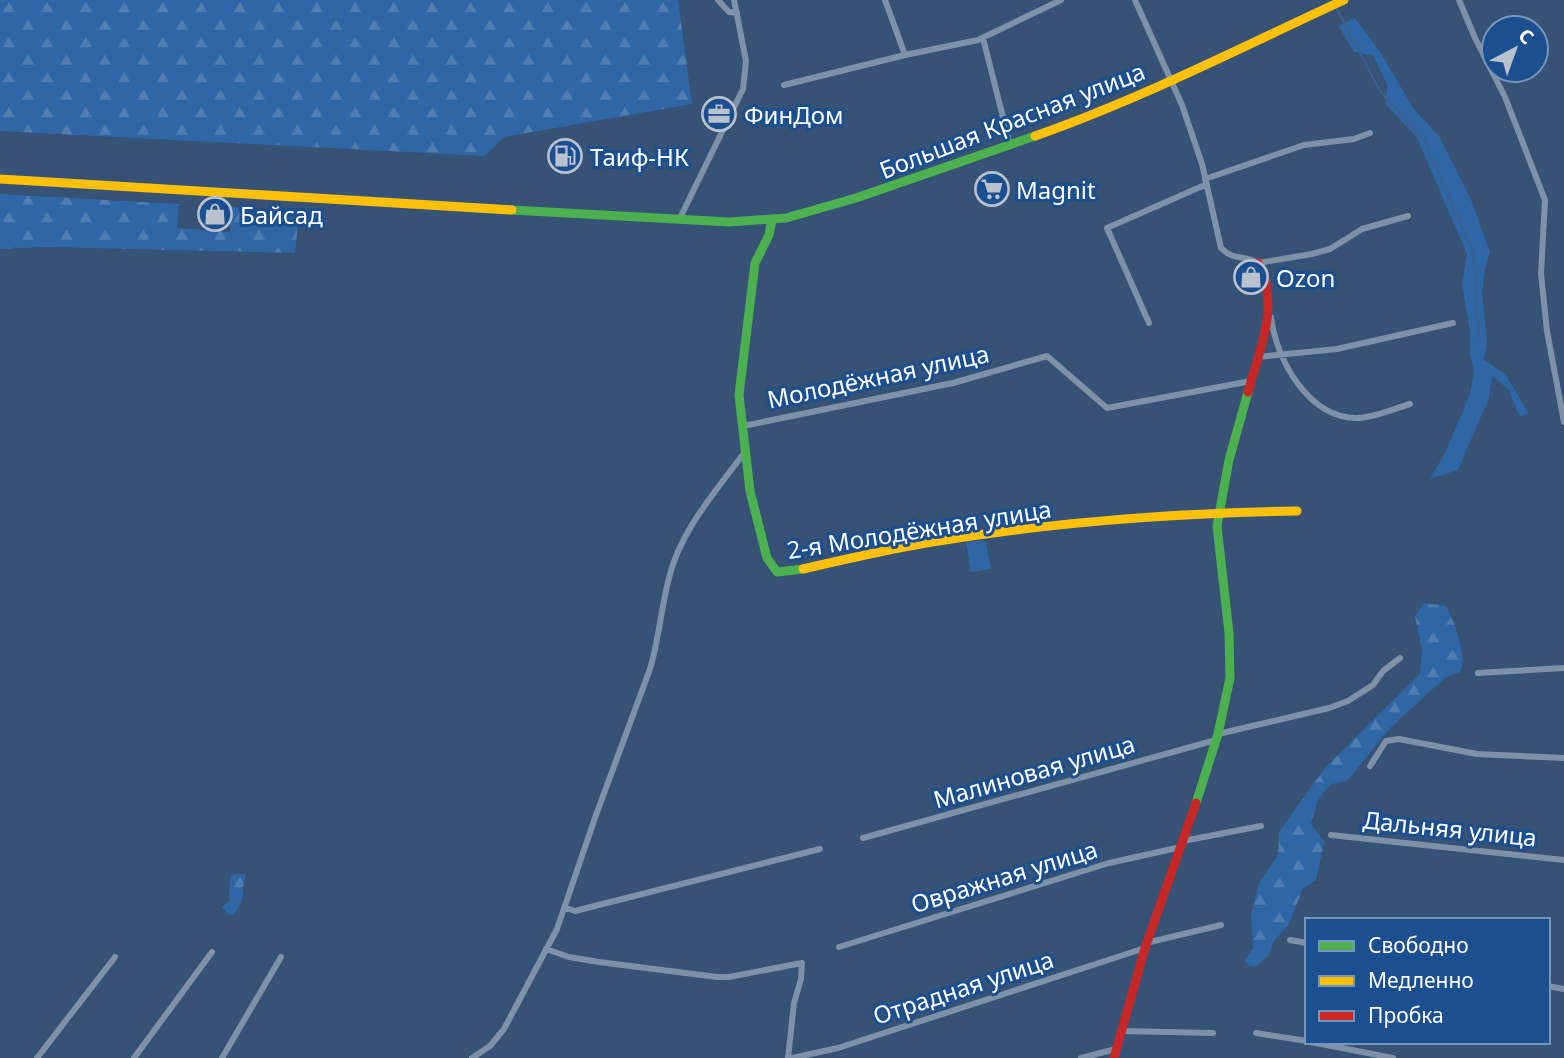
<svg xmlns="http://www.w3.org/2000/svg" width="1564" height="1058" font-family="'Noto Sans',sans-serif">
	<defs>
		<pattern id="forest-firs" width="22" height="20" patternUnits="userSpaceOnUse" patternTransform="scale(1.75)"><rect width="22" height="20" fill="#2f66a5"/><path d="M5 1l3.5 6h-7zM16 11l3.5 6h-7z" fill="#4e7db2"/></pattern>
	</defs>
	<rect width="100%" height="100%" fill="#365274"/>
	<path fill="#2f66a5" d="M1354 17 1381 53 1413 108 1439 136 1470 197 1490 252 1485 269 1482 294 1487 340 1484 360 1505 374 1529 413 1520 417 1508 389 1492 376 1489 398 1458 470 1430 479 1445 453 1470 394 1474 372 1470 353V331L1462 284 1467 254 1417 138 1386 104 1387 84 1373 56 1354 52 1339 26Z
		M983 540 986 543 991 569 971 572 966 542Z"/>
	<path fill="url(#forest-firs)" d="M0 0H678L692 104 504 137 485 156 0 131Z
		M0 194 179 204 177 228 230 232V207L299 213 295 253 48 247 0 249Z
		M1424 603 1446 606C1454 621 1468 657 1460 672L1446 677 1390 728 1347 781 1332 784 1326 789 1317 802 1311 824 1324 842 1316 880 1303 888 1289 924 1274 941 1268 956 1257 966H1250L1244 961 1253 949 1251 915 1259 883 1278 855 1279 832 1325 768 1420 674 1422 649 1415 617Z
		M234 874H246L243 888C244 897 240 907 234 915H229L222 907 229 901 230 877Z"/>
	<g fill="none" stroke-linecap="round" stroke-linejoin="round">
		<path stroke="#3b618d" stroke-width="2" d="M1336 7 1380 91 1424 139 1474 254 1478 339"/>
		<path stroke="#7d92a8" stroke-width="6" d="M718 0 729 12 737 13
			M885 0 905 55
			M1135 0 1182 105 1202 164 1221 248C1235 262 1244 254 1258 263L1312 254 1330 249 1362 229 1408 216
			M1459 0 1475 38 1505 97 1545 200 1541 274 1547 331 1564 422
			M983 38 1010 145
			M784 85 905 55 978 40 1061 0
			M1205 179 1304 145 1354 139 1370 133
			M679 220 743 89 746 61 734 0
			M1271 317C1276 359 1308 418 1357 418 1373 418 1393 409 1410 404
			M1149 323 1107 228 1207 184
			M1258 357 1337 349 1453 323
			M743 426 953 383 1047 356 1107 408 1251 381
			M1478 673 1564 668
			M1218 734 1329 708 1348 701 1373 685 1383 671 1400 658
			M1370 766 1386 741 1399 739 1477 754 1564 758
			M1331 835 1564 860
			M863 838 1216 740
			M1183 841 1261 826
			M566 908 575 911 820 849
			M1290 940 1307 943
			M1146 943 1221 925
			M839 947 1109 863 1181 847
			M546 949 569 957 599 962 717 977H729L802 963 801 979 794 1003 788 1058
			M1548 986 1564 989
			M1121 1031 1213 1033
			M1256 1033 1307 1041
			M1311 1042 1393 1058
			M37 1058 115 957
			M134 1058 212 952
			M222 1058 281 957
			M472 1058 490 1046 504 1029 557 929 596 815 650 669C659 639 661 608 669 578 680 531 716 491 744 453
			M792 1058 838 1048 1145 948
			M1081 1058 1116 1049"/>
		<path stroke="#4caf50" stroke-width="9" d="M512 210 729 222 786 218 856 198 1035 136
			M772 220 769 235 755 263 739 395 750 491 767 558 777 572 803 569
			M1196 803 1218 734 1230 678 1229 633 1217 526 1229 460 1248 392"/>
		<path stroke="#ffc107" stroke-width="9" d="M1035 136C1141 99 1242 47 1344 0
			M0 179 512 210
			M803 569C846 559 889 549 932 542 1053 522 1175 513 1297 511"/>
		<path stroke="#c62828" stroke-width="9" d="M1248 392C1259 351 1281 304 1258 263
			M1114 1058 1145 948 1196 803"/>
	</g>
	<defs>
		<g id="office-ring" transform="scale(1.75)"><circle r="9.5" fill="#1b4f8f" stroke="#b9c2ce" stroke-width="1.5"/><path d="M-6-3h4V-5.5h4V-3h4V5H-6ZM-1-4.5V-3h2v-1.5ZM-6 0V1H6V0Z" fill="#b9c2ce"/></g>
		<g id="fuel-ring" transform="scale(1.75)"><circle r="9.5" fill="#1b4f8f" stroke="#b9c2ce" stroke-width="1.5"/><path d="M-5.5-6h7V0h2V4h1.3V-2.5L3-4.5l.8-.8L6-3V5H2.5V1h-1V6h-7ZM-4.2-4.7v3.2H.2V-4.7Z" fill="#b9c2ce"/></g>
		<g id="supermarket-ring" transform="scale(1.75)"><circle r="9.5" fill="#1b4f8f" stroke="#b9c2ce" stroke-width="1.5"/><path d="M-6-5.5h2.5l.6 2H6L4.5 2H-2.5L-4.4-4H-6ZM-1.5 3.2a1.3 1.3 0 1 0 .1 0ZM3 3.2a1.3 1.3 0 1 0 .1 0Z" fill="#b9c2ce"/></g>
		<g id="shop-ring" transform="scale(1.75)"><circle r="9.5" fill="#1b4f8f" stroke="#b9c2ce" stroke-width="1.5"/><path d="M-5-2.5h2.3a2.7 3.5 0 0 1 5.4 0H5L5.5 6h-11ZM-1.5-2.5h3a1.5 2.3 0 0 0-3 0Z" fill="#b9c2ce"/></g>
	</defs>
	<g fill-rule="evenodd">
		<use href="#office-ring" x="719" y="114"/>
		<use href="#fuel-ring" x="565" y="156"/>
		<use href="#supermarket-ring" x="992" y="189"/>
		<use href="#shop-ring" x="215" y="214"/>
		<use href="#shop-ring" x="1251" y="277"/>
	</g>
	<g text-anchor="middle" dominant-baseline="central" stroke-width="6" stroke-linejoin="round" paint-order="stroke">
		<g font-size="24" fill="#fff" stroke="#1b4f8f" text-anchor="start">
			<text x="744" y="114">ФинДом</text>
			<text x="590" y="156">Таиф-НК</text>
			<text x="1016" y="189">Magnit</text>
			<text x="240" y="214">Байсад</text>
			<text x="1276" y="277">Ozon</text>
		</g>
		<g font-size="24" fill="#fff" stroke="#1b4f8f">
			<text transform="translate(1012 120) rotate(-21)">Большая Красная улица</text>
			<text transform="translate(878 376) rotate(-12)">Молодёжная улица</text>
			<text transform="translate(919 529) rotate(-9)">2-я Молодёжная улица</text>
			<text transform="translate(1034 771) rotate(-16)">Малиновая улица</text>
			<text transform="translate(1450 828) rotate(6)">Дальняя улица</text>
			<text transform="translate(1004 876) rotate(-17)">Овражная улица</text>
			<text transform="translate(963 987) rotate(-18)">Отрадная улица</text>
		</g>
	</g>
	<rect x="1305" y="918" width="245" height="126" fill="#1b4f8f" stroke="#7695bc" stroke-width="2"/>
	<rect x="1319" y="941" width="35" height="10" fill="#4caf50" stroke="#7695bc" stroke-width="2"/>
	<text x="1368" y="953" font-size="21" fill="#ffffff">Свободно</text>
	<rect x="1319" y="976" width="35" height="10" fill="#ffc107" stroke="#7695bc" stroke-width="2"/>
	<text x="1368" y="988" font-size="21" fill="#ffffff">Медленно</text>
	<rect x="1319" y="1011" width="35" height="10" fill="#c62828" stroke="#7695bc" stroke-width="2"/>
	<text x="1368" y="1023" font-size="21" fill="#ffffff">Пробка</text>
	<g transform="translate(1515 49) rotate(41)"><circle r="33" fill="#1b4f8f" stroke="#7695bc" stroke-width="2"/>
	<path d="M0-5L12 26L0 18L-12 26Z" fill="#b9c2ce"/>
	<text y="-10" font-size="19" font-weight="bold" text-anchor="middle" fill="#ffffff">С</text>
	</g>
</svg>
